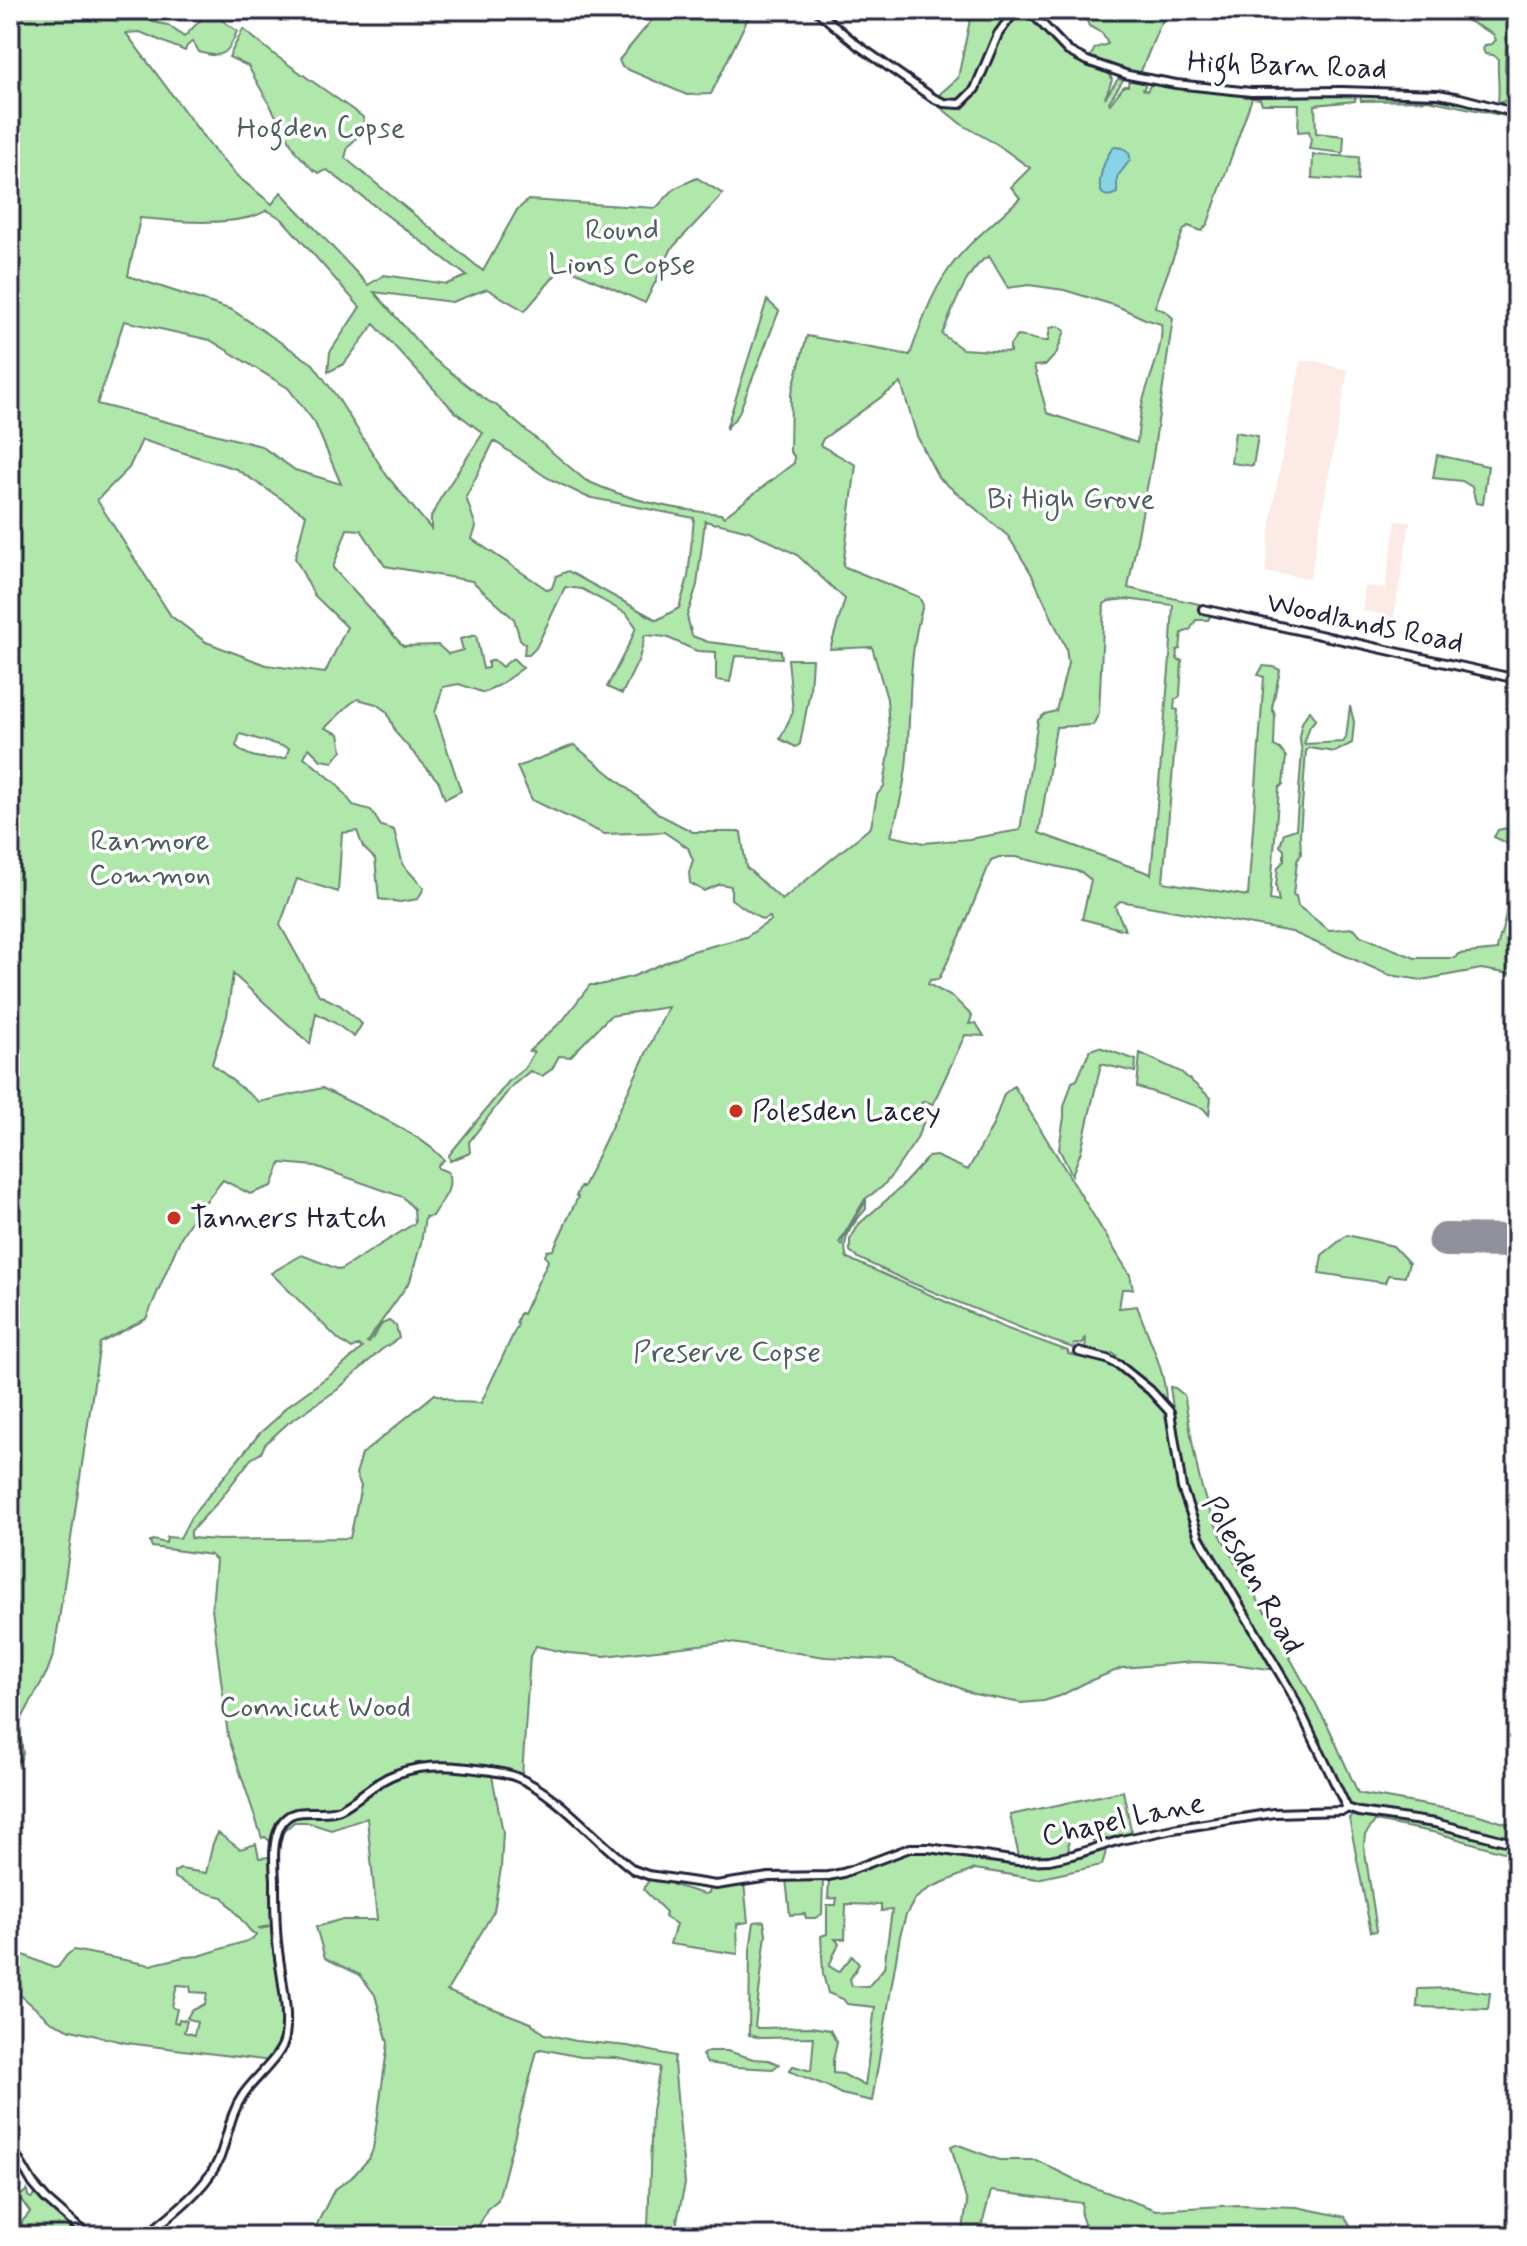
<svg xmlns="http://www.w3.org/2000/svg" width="1527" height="2246" font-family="Mynerve,sans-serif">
	<rect width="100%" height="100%" fill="#fff"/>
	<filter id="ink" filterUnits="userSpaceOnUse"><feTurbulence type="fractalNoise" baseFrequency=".0125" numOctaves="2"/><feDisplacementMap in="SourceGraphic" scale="16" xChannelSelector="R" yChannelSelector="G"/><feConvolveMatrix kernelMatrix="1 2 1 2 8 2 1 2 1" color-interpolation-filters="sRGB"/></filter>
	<g filter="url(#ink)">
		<path fill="#fbeae6" d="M1301 361H1317L1348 371 1310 578 1265 572 1274 499Z
			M1396 521 1410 522 1392 628 1379 625 1380 614 1362 611 1365 586 1385 588Z"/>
		<path fill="#b0e7aa" stroke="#698472" stroke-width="2" fill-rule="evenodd" d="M10 10H108L117 22 133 10 153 22 168 25 184 37 209 11 237 31C229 53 223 60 199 52L193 41 187 46 185 51 140 32 126 33 212 148 237 176 272 204 281 192 368 285 384 275 447 284 467 276 327 170 319 173 313 170 296 152 248 66 229 57 243 29 275 55 363 117 365 129 348 147 345 158 483 271 517 210 528 200 656 208 675 188 697 178 723 194 672 248 645 303 563 266 525 311 487 289 452 302 374 292 430 356 486 400 496 405 585 480C627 500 675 510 721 514L724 517 794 463V456L790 452 791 395 807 336 910 355C920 326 931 294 949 269 968 242 997 221 1020 198L1011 187 1030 168 998 145 961 124 935 103 941 93 958 78 972 10H1027L1068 54 1109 72 1112 80 1105 98 1118 79 1123 80 1109 102 1110 104 1124 86H1128L1129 77 1144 81 1145 86 1143 89 1147 91 1151 84 1166 87 1253 89 1386 88 1387 94C1436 94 1471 102 1517 116L1514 118 1428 100 1361 101 1360 95H1356L1355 101 1315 105 1316 133 1344 136 1343 153 1309 149 1311 140 1309 131 1298 132 1299 104H1262L1260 99 1252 98 1208 223 1202 231 1188 226 1183 231 1155 307 1165 311 1173 318 1153 456 1128 588 1199 604 1198 610 1212 614 1208 620H1196L1190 630 1182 633 1180 649 1177 650V659L1182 661 1180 695 1179 698 1175 699 1174 709 1178 710 1163 882 1248 896 1264 677 1258 675 1263 666 1274 667 1280 670 1272 708 1275 715 1274 746 1280 749 1286 757 1283 784 1279 788 1270 900 1279 902 1276 886 1278 867 1284 861V850L1280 846 1284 833 1296 829 1302 751C1298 737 1299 721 1310 711L1316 719 1310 726 1304 744 1343 742 1346 738 1350 706 1354 722 1352 743 1335 752 1309 748 1306 751 1300 834 1301 854 1297 861 1293 895 1296 896 1298 906 1329 930 1354 928 1361 936 1415 958H1455L1458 954 1497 950C1498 939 1503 930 1505 919 1509 897 1505 874 1510 849L1505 842 1494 837 1498 830 1512 827 1516 800V778L1512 774 1514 754 1517 748V850L1509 942 1512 955 1517 956V975L1481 969 1422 980 1389 975 1292 932 1120 901 1115 906 1125 930 1082 919 1091 880 1081 872 1016 857H999L991 860 961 934 939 979 930 980 928 984 954 998 972 1016 969 1024 976 1023 984 1036 965 1035 933 1104 924 1101 920 1105 919 1113 925 1119 916 1140 893 1174 882 1187 865 1199 839 1243 842 1245 843 1239 866 1201V1209C854 1222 840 1238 847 1258L1005 1328 1068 1351V1354L1077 1356 1078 1354C1090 1357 1104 1359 1115 1365 1133 1375 1162 1401 1169 1420 1174 1458 1180 1494 1193 1530L1275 1670 1234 1664 1194 1662 1122 1668 1087 1682 1060 1696 1044 1701 1021 1703 974 1694 893 1660 825 1657 725 1642 605 1656 568 1653 536 1646 530 1656 522 1776 517 1781 492 1776 503 1832 501 1868 494 1911 447 1991 531 2023 545 2034 576 2041 628 2046 675 2056 674 2063 685 2184 677 2221 676 2236H649L648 2228 652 2110 660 2067 616 2058 581 2057 541 2049 537 2051 498 2200 487 2209 474 2236H311L334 2190 351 2178 369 2159 373 2149 388 2043 375 1995 360 1975 325 1958 316 1927 339 1920H377L367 1818 331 1830 306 1822H294L283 1832 279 1849 265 1837 262 1838 228 1736 212 1608 216 1560 211 1555 152 1547 150 1542 153 1540 166 1543 167 1537 180 1538 191 1517 260 1433 278 1417 285 1408 341 1367 362 1348 358 1345 352 1349 339 1340 271 1273 302 1255 340 1270 415 1223 414 1209 403 1197 315 1166 281 1163 272 1186 250 1194 223 1180 194 1216 181 1237 146 1319 100 1343 54 1653 47 1672 19 1724 23 1754 10 1777ZM267 210 282 219 360 307 330 352 328 372 344 364 374 324 454 411 483 433 440 499 431 517V529L387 476 337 397 313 364 232 310 128 276 140 218C172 221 241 228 267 210ZM989 256 1008 288 1029 285 1064 290 1117 306 1145 319 1161 324C1165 347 1147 381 1142 405 1140 417 1138 430 1137 443L1047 413 1034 366 1046 365 1056 354 1065 331 1059 326 1050 328 1048 341C1038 342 1028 336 1017 336L1010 345V352L962 349 942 334C953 311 966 268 989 256ZM124 321 210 340 288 388 315 423 341 484 295 470 261 446 97 404ZM901 383 917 436 938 477 1008 536 1031 573 1066 648 1068 663 1056 711 1045 714 1038 720 1020 830 969 839 924 843 891 836C898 814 903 790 906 768 912 711 906 661 923 605L919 597 843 566 856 465 820 445 823 439ZM142 440 236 469 306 515 295 558 314 595 347 627 325 673 266 665 206 642 171 616 97 500 129 468ZM494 441 546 477 587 497 694 518 688 577 679 608 657 620 568 571 556 576 552 588 548 590 472 539 476 527 466 497ZM705 521 716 524 717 523 749 531 796 554 845 599 830 649 872 647 887 699 890 746 884 786 877 795 871 827 782 900 746 867 741 832H693L660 815 574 745 517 767 532 800 604 834 664 832 688 848 693 860 689 872 690 883 704 891 720 884 731 886V899L762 920 770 917 771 920 746 937 689 952 634 976 600 985H590L563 1020 529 1051 534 1052 525 1068 509 1081 449 1155 450 1161 470 1153 469 1142 512 1086 530 1071 542 1076 552 1069 559 1056 570 1057 610 1016 668 1007 583 1187H580L576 1196 578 1197 553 1250 547 1251 545 1256 548 1261 523 1314 520 1313 516 1323 518 1324 481 1403 456 1402 435 1394 362 1454 356 1474 361 1486 350 1538 218 1540 191 1538V1531L217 1503 251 1459 261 1453 265 1444 288 1423 337 1390 381 1350 399 1338 396 1326 389 1321 382 1324 369 1343 367 1342 410 1281 421 1243 425 1217 432 1216C441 1200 454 1192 448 1172L438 1168V1165L444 1160C422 1133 354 1105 322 1088L259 1102 212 1064 227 1016 233 974 310 1044 316 1013 335 1023 354 1037 362 1024 340 1005 319 995 280 925 297 879 338 892 342 833 357 831 363 847 375 859 379 899 400 902 418 899 424 888 403 865 394 830 381 826 371 810 353 805 337 784 304 757 309 748 321 760 333 762 342 750 339 734 325 728 350 704 358 699 376 704 387 712 396 733 439 782 445 799 461 791 435 713 443 687 459 684 484 693 492 688 498 686 523 668 513 658 502 667 494 660 488 662V668L483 669 476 635 460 639 463 650 448 654 438 645 403 646 333 568 347 529 361 530 385 566 472 581 514 619 520 639 525 644 524 655H529L536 648 565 587 582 589 627 614 636 627 631 640 607 687 622 694 639 659 645 635 666 637 697 651 716 652V680L730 682 735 656 782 658 781 651 708 642 692 636 687 616 697 585ZM1126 599 1173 605 1170 658 1151 874 1039 833 1056 727 1093 725 1099 713 1104 604 1109 601ZM240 734 289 748 286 758C266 759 250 760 236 746Z
			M660 10H752L711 94 687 95 622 67 619 60Z
			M1083 10H1170L1159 27 1139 76 1089 59 1095 48 1108 44 1102 33 1089 26Z
			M1447 10H1496L1517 20V41L1510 40 1506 44 1505 70 1511 81 1509 97 1503 102H1498C1500 87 1497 74 1498 59L1493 55 1485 54 1483 49 1485 45 1492 44 1496 40 1493 34Z
			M1313 155 1359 157 1358 181 1312 178Z
			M767 300 779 311 738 415 726 429Z
			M1235 432 1258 436 1253 466 1231 463Z
			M1437 455 1488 466 1483 504 1476 503 1472 487 1462 481 1433 478Z
			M788 659H812L810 691 800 744 796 747 780 739 793 712Z
			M1099 1047 1136 1060 1135 1072 1101 1064 1081 1151 1072 1175 1059 1149 1064 1117V1107L1072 1082 1077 1080 1090 1050Z
			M1140 1053 1181 1072 1211 1098 1209 1115 1203 1108 1137 1087Z
			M1014 1086 1130 1275 1133 1289H1122L1119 1308 1137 1306C1147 1334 1167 1374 1166 1403L1116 1360 1117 1356 1112 1353 1109 1357 1085 1350 1086 1337 1082 1344H1074L1073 1348 1050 1340 907 1281 858 1258 850 1251V1240L859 1224 898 1190 928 1157 936 1156 968 1170 993 1125 1004 1094Z
			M1347 1235 1393 1246 1409 1263 1405 1277 1388 1275 1385 1283 1319 1273 1322 1255Z
			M1170 1387 1175 1388 1184 1395C1191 1429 1194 1465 1205 1498 1219 1539 1243 1575 1265 1612L1274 1613 1281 1619 1282 1636 1291 1644 1289 1656 1329 1728 1358 1793 1476 1814 1517 1827V1842L1432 1819 1378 1812 1349 1806 1296 1696 1256 1624 1234 1592 1200 1534 1184 1486Z
			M1123 1791 1132 1834 1094 1844 1091 1834 1068 1837 1069 1851 1050 1857H1019L1010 1815Z
			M1356 1814 1435 1825 1517 1846V1856L1437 1833 1375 1821 1365 1835 1364 1845 1377 1931 1371 1932 1349 1818Z
			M218 1833 240 1849 256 1844 259 1858 269 1857 272 1860 274 1921 270 1926 259 1928 260 1929 275 1926 286 2036 271 2061 127 2043 71 2030 50 2021 10 1986V1949L54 1968 58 1967 67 1955 74 1950 150 1965 184 1957 199 1956 253 1939 256 1935 252 1933 223 1897C205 1894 190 1887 174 1877V1872L180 1869 206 1873 213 1843ZM177 1985 190 1986 191 1992 207 1993 205 2004 191 2011 187 2018 197 2022 194 2035 184 2032 187 2021 179 2019 178 2023 174 2022 177 2009 172 2007Z
			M1107 1848 1102 1865 1037 1879 975 1869 930 1888 915 1899 906 1915 900 1936 872 2101 841 2094 827 2086 789 2071 793 2066 811 2071 814 2037 760 2038 749 2035 750 1950 754 1922 764 1921 766 1934 755 2026 758 2028 811 2027 830 2030 837 2043 833 2060V2073L843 2074 865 2086 875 2007 847 2004 843 1999 828 1993 823 1974 821 1936 827 1934V1905H836L837 1898 828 1899 829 1878C864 1874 893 1851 928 1850L1049 1863ZM846 1904 881 1905V1911L892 1910 884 1968 868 1987 852 1986 850 1979 859 1964 852 1956 839 1972 829 1966 839 1943 835 1939H845Z
			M650 1879 672 1881 673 1885 704 1894 709 1893 710 1887 744 1883 748 1922 737 1924 738 1954 670 1944 676 1924 665 1917 666 1912 643 1889Z
			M786 1879H819L823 1882 822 1914 815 1918H806L805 1914 790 1915Z
			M1454 1988 1490 1993 1488 2009 1417 2007 1418 1989Z
			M708 2051H727L754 2059 768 2060 779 2064 773 2069 736 2067 707 2063 702 2055Z
			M956 2144 999 2160H1036L1084 2184 1156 2210 1239 2205 1297 2207 1345 2217 1357 2236H1088L1081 2215 1082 2203 991 2191 979 2236H962L967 2203 951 2146Z
			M27 2190 28 2196 31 2198 37 2194 70 2224 68 2227 76 2233 74 2236H55L51 2234 49 2236H37L21 2223 30 2212 19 2197Z"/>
		<path fill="#87d4e6" stroke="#5f8da2" stroke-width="2" d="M1114 147C1123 147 1131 150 1130 160L1117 177V193C1088 208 1102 158 1114 147Z"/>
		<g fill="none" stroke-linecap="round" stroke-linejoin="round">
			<path stroke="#90909d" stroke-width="34" d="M1445 1240 1517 1241"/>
			<g stroke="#22223b" stroke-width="12">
				<path id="street" d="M816 10 856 44 933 98 944 103 960 104 975 89 998 34 1016 10
					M1029 10 1068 51 1087 61 1128 75 1176 84 1251 92 1341 91 1438 94 1460 98 1517 113
					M1203 609 1517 679
					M1079 1352 1107 1359 1119 1365 1150 1390 1170 1412 1182 1488 1199 1537 1291 1692 1347 1808
					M1347 1808 1359 1812 1435 1823 1517 1844
					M10 2145 33 2184 46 2199 88 2236
					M146 2236C172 2213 207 2189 220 2157 228 2135 230 2114 243 2095 254 2078 283 2056 285 2037 290 2003 277 1963 276 1928 275 1912 275 1896 275 1880 274 1862 272 1843 280 1826 292 1802 320 1818 340 1809 360 1799 375 1781 396 1774 420 1765 444 1765 468 1768 483 1770 502 1771 516 1777 558 1793 597 1843 634 1870L648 1875 716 1885 769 1877 828 1876 843 1873 910 1848H929L1018 1861 1049 1860 1073 1855 1121 1840 1173 1829 1274 1813 1343 1811 1347 1808"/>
			</g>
			<g stroke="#22223b" stroke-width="14">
				<path id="secondary" d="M1502 10 1517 18"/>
			</g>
			<use href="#street" stroke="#fff" stroke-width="6"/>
			<use href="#secondary" stroke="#fff" stroke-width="8"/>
		</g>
	</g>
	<g fill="#c8321e" stroke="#fff" stroke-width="3">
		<circle cx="736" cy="1111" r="8"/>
		<circle cx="174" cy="1218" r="8"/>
	</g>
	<g text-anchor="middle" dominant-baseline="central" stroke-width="7" stroke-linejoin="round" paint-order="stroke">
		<g font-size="30" fill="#22223b" stroke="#fff">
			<text transform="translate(1287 66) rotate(2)">High Barn Road</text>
			<text transform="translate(1365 623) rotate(12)">Woodlands Road</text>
			<text transform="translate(1252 1575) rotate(61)">Polesden Road</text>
			<text transform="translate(1123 1820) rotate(-12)">Chapel Lane</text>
		</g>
		<g font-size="30" fill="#4d5d5c" stroke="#fff">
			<text x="321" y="128">Hogden Copse</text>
			<text x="622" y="230">Round<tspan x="622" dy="34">Lions Copse</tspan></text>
			<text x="1071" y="499">Bi High Grove</text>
			<text x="150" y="841">Ranmore<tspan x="150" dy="34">Common</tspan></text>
			<text x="727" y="1352">Preserve Copse</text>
			<text x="315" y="1707">Connicut Wood</text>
		</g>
		<g font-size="30" fill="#22223b" stroke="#fff" text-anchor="start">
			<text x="752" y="1111">Polesden Lacey</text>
			<text x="190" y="1218">Tanners Hatch</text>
		</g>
	</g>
	<rect width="1527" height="2246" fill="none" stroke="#fff" stroke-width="40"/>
	<rect x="20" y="20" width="1487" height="2206" fill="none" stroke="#22223b" stroke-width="3" filter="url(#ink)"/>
</svg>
